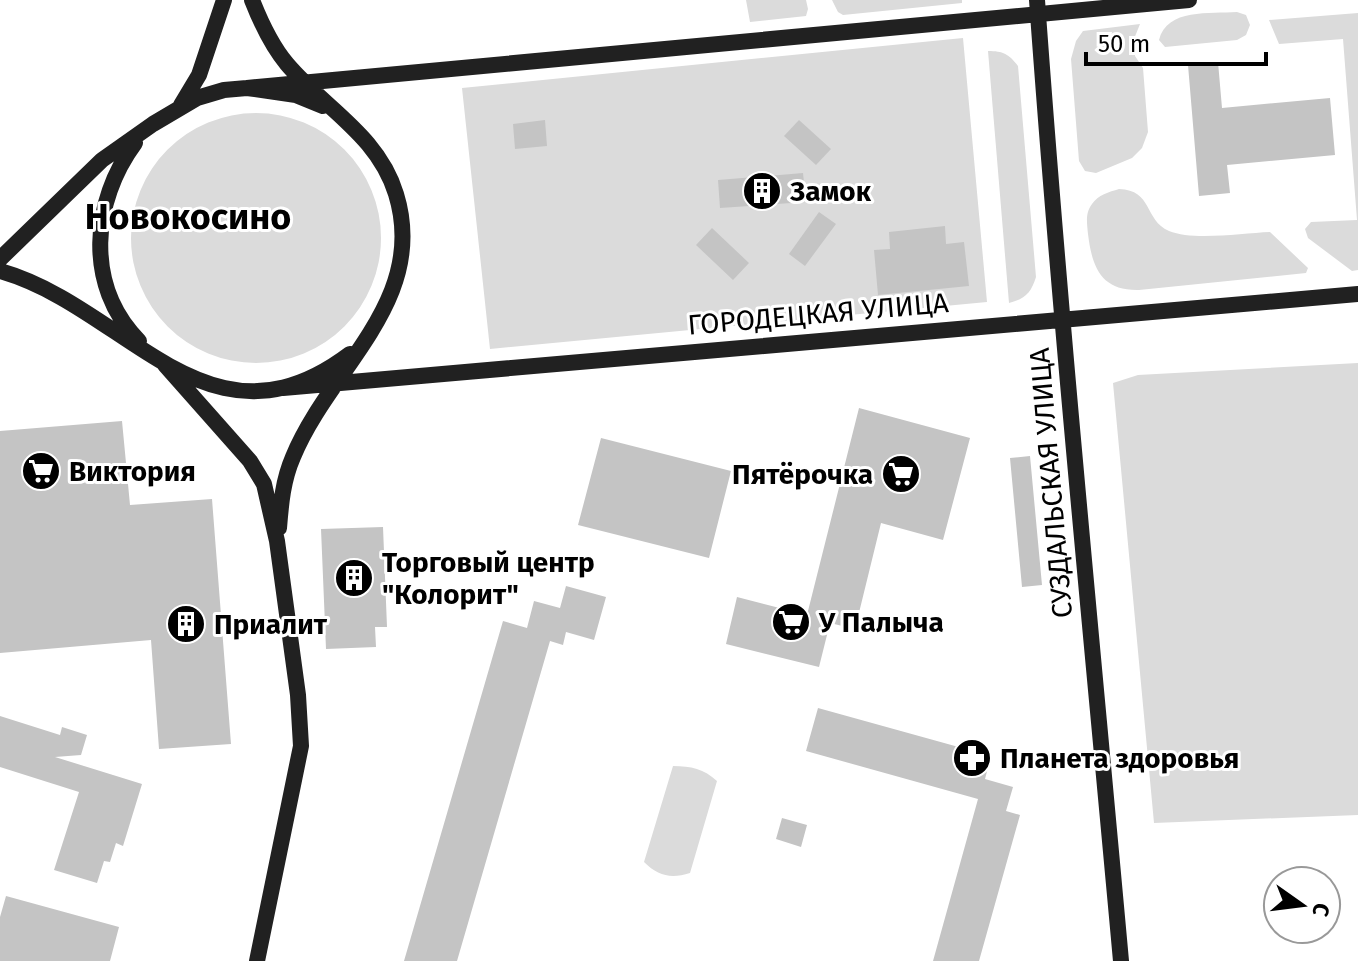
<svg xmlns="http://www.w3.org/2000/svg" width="1358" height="961" font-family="'Fira Sans',sans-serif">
	<rect width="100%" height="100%" fill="#fff"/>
	<path fill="#dbdbdb" d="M746 0H806L808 9 806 16 750 22Z
		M832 0H962V3L843 15 838 12Z
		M1237 12 1246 15 1250 25 1246 35 1237 40 1165 47 1159 40C1167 8 1210 14 1237 12Z
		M1358 13V270L1352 271 1308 238 1305 229 1311 222 1357 220 1343 39 1279 44 1269 20Z
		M1140 24 1134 39 1135 56 1143 68 1148 132 1142 148 1132 158 1096 173 1085 171 1079 161 1071 59 1076 41 1083 31Z
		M963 38 987 302 490 349 462 88Z
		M988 51C1003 51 1009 54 1018 66L1036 277C1031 293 1025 299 1009 303Z
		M131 238a125 125 0 1 1 250 0a125 125 0 1 1-250 0Z
		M1119 189C1153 190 1144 220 1169 231 1193 241 1243 233 1270 232L1308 268 1306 273 1139 290C1101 291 1092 267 1088 234 1087 223 1085 213 1092 204 1098 195 1109 192 1119 189Z
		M1358 363V815L1154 823 1113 383 1138 375Z
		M673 766C691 766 704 769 717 781L690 873C671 879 658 876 644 862Z"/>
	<path fill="#c4c4c4" d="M1218 62 1222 108 1330 98 1335 155 1227 165 1230 193 1199 196 1188 65Z
		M545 120 547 146 515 149 513 124Z
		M799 120 831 149 816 165 784 136Z
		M803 173 806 202 720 208 718 180Z
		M819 212 836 224 805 266 789 254Z
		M945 226 946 244 964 242 969 286 878 295 874 250 890 249 889 232Z
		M712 228 749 263 733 280 696 245Z
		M859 408 970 438 943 540 881 523 855 629 830 623 819 667 726 644 737 597 807 615Z
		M122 421 130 505 212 499 231 744 159 749 151 640 0 653V431Z
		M601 438 731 471 709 558 578 525Z
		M1030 456 1042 585 1022 587 1010 458Z
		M383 527 387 627H375L376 647 326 649 321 529Z
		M566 586 606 597 594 640 566 632 563 645 550 641 457 961H404L503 621 527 628 534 601 560 608Z
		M818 708 991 756 985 779 1013 787 1006 811 1020 815 979 961H933L978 799 806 751Z
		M0 716 60 735 62 727 87 735 81 755 55 757 142 784 123 846 116 843 110 862 104 861 97 883 54 870 79 792 0 767Z
		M782 818 807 825 801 847 776 839Z
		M6 896 119 927 110 961H0V917Z"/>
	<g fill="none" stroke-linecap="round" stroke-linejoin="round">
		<path stroke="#212121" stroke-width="16" d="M252 0C261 23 271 45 287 64 324 108 378 135 396 194 429 301 330 367 293 457 283 480 281 503 279 528
			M1037 0C1060 321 1092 641 1121 961
			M247 88 1189 0
			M181 105 199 75 224 0
			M135 143C92 201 84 285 139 341
			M0 259 102 160 153 124 197 98 224 90 247 88 296 95 323 106
			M0 271C128 307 208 461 350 354
			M165 365 250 461 264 484 277 541 298 695 301 746 257 961
			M283 388 1358 294"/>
	</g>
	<defs>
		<g id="building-disc" transform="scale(2)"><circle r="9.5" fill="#000" stroke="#fff"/><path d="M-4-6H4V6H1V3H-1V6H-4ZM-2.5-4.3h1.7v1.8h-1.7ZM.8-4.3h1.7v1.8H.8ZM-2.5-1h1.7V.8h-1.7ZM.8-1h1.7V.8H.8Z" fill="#fff"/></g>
		<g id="supermarket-disc" transform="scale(2)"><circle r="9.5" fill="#000" stroke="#fff"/><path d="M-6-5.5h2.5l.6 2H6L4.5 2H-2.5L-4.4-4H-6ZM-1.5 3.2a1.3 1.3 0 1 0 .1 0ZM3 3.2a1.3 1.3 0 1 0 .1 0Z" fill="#fff"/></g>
		<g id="pharmacy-disc" transform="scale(2)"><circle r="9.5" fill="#000" stroke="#fff"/><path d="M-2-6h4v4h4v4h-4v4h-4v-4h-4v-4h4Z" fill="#fff"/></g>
	</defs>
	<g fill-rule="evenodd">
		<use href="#building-disc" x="762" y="191"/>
		<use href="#supermarket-disc" x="41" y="471"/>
		<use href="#supermarket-disc" x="901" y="474"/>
		<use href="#building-disc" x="354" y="578"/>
		<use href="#supermarket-disc" x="791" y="622"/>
		<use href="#building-disc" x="186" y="624"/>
		<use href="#pharmacy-disc" x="972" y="758"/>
	</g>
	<g text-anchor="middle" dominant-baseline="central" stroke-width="6" stroke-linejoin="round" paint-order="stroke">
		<g font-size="28" font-weight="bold" fill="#000" stroke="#fff" text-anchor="start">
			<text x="790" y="191">Замок</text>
			<text x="69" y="471">Виктория</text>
			<text x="873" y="474" text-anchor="end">Пятёрочка</text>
			<text x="382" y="562">Торговый центр<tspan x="382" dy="32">"Колорит"</tspan></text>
			<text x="819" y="622">У Палыча</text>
			<text x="214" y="624">Приалит</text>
			<text x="1000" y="758">Планета здоровья</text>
		</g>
		<g font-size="28" fill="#000" stroke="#fff">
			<text transform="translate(818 314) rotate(-5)">ГОРОДЕЦКАЯ УЛИЦА</text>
			<text transform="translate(1051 483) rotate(-95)">СУЗДАЛЬСКАЯ УЛИЦА</text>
		</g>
		<g font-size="36" font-weight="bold" fill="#000" stroke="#fff">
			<text x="188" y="217">Новокосино</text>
		</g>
	</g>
	<g transform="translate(1302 905) rotate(104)"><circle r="38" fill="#ffffff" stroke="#999999" stroke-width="2"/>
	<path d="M0-6L14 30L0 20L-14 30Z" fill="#000000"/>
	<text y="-12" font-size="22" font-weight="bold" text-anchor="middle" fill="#000000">С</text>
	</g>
	<path d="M1086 52v12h180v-12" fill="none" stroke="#000000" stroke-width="4"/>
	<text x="1098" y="52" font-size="24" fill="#000000" stroke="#ffffff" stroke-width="6" paint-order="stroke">50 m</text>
</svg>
